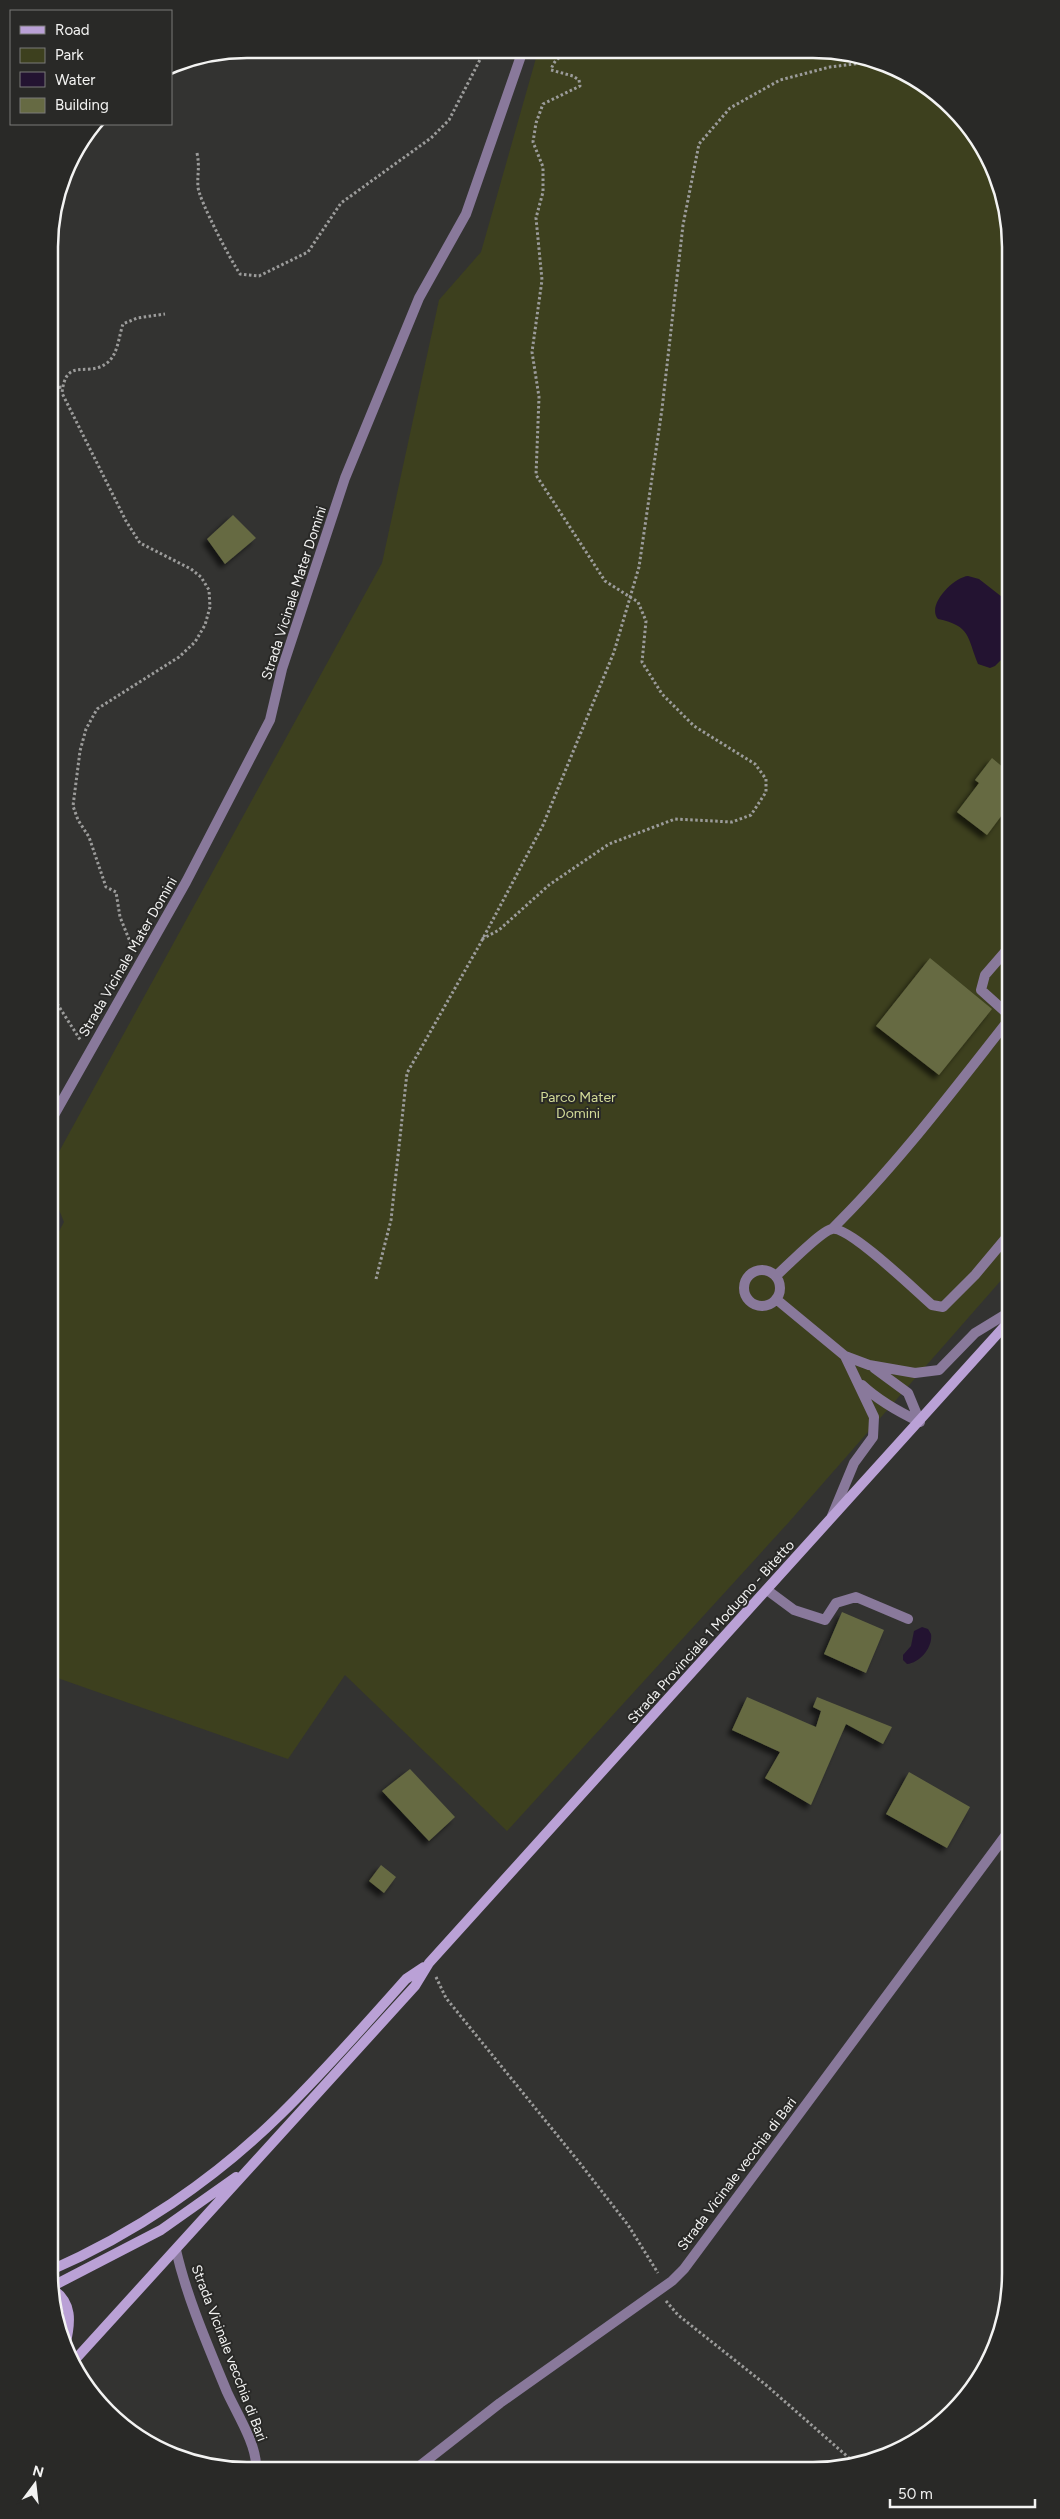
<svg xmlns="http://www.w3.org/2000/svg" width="1060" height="2519" font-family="Figtree,sans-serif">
	<defs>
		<filter id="shadow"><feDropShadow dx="-4.5" dy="4.5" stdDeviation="2.5" flood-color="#0009"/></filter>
	</defs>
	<rect width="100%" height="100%" fill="#333331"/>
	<path fill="#3d401e" d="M538 51 852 52 901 69 953 106 985 148 1005 196 1011 246V1269L789 1522 507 1831 345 1675 288 1759 49 1675V1250L64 1222 49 1185V1170L382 563 439 300 481 252Z"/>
	<path fill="#231331" d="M968 576 979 579 1011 604V650L995 666 990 668 978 664C967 637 971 626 938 619 926 605 954 577 968 576Z
		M922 1627 928 1629 931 1634C933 1647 920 1663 907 1664L903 1660V1655L911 1646 914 1631Z"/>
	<path fill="#666a43" filter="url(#shadow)" d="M233 515 256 538 225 564 207 539Z
		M992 758 1011 774V803L987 835 957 812 979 783 975 780Z
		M930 958 992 1009 939 1075 876 1026Z
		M842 1612 884 1630 866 1673 824 1654Z
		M747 1697 816 1727 821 1711 813 1707 817 1697 892 1727 883 1744 846 1724 811 1805 765 1778 780 1752 732 1730Z
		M410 1769 455 1817 429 1841 382 1791Z
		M909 1772 970 1807 947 1848 886 1814Z
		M381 1865 396 1877 384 1893 369 1881Z"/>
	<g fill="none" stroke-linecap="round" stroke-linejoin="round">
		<path stroke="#9c9c9b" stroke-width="3" stroke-dasharray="2.5 2.5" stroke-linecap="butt" d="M197 153C200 168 197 174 198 187 199 200 231 261 240 274L259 276 308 252 341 203 431 138 449 120 485 50
			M49 389 62 387
			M482 939 499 930 549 885 609 844 675 819 732 822 751 815 766 792V779L755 764 694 726 662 694 642 662 646 621 638 602 605 581 536 475 539 397 532 352 542 280 536 218 543 192V167L533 142 536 123 543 104 580 86 579 80 573 76 551 70C555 55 567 54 582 51
			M133 949 120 917 116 892 106 887 89 837 78 820 73 806 80 751 86 729 97 709 179 657 195 642 205 625 210 607 209 590 201 577 191 569 140 543 126 521 62 393C66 356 87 378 107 363 118 355 119 335 123 324L137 318 165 314
			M49 991 81 1041
			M376 1279 391 1220 407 1073 480 944 543 825 614 652 639 567 662 409 683 225 699 144 730 108 780 80 830 67 878 61
			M436 1977 446 1998 579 2162 628 2225 658 2273
			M666 2301 678 2315 766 2385 857 2465"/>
		<path stroke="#89799b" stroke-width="10" d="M1011 1017 981 990 985 975 1011 945
			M832 1229C898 1164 954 1089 1011 1017
			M744 1288a18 18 0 1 1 36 0a18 18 0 1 1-36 0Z
			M776 1276C786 1267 821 1231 832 1229 849 1226 916 1291 932 1305L943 1307 975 1275 1011 1232
			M776 1299 845 1356 869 1365 915 1373 939 1370 975 1333 1011 1311
			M874 1368 908 1393 920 1422
			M862 1385C879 1401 899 1412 920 1422
			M832 1516 854 1463 873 1437 874 1417 845 1356
			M767 1590 794 1610 825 1620 836 1603 856 1597 908 1619"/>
		<path stroke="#89799b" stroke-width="10" d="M49 1124 186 882 270 720 282 669 345 478 419 298 466 214 523 50
			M176 2250C187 2298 208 2346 227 2392 236 2412 257 2445 256 2467
			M417 2468 500 2403 672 2281 684 2269 1011 1828"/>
		<path stroke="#baa1d6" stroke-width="10" d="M49 2271C134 2234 214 2180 280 2115 324 2072 365 2025 406 1979L424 1967
			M51 2287 161 2230 236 2177
			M51 2288C73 2302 71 2322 65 2346
			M72 2363 415 1986 429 1963 1011 1319"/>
	</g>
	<g text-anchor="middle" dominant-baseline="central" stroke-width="4" stroke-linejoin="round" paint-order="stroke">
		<g font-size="14" fill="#f3f3f2" stroke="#292927">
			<text transform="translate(294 593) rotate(-72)">Strada Vicinale Mater Domini</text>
			<text transform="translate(128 957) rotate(-60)">Strada Vicinale Mater Domini</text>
			<text transform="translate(711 1632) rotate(-48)">Strada Provinciale 1 Modugno - Bitetto</text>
			<text transform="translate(737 2174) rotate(-53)">Strada Vicinale vecchia di Bari</text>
			<text transform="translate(229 2353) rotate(69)">Strada Vicinale vecchia di Bari</text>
		</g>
		<g font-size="14" fill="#d3db98" stroke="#292927">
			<text x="578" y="1097">Parco Mater<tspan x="578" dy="16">Domini</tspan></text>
		</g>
	</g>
	<path d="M0 0H1060V2519H0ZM247 58H813A189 189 0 0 1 1002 247V2273A189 189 0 0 1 813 2462H247A189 189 0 0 1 58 2273V247A189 189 0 0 1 247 58Z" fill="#292927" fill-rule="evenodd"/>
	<path fill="none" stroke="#f3f3f2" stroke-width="2.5" d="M247 58H813A189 189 0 0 1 1002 247V2273A189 189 0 0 1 813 2462H247A189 189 0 0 1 58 2273V247A189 189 0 0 1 247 58Z"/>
	<rect x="10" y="10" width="162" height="115" fill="#292927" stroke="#7a7a78"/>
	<rect x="20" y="26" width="25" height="8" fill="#baa1d6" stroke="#7a7a78"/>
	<text x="55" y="35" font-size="15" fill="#f3f3f2">Road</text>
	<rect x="20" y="48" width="25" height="15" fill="#3d401e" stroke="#7a7a78"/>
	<text x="55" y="60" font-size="15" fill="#f3f3f2">Park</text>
	<rect x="20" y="72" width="25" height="15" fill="#231331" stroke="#7a7a78"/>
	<text x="55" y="85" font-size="15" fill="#f3f3f2">Water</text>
	<rect x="20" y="98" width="25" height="15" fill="#666a43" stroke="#7a7a78"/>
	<text x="55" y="110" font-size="15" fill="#f3f3f2">Building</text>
	<g transform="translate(35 2484) rotate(15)" stroke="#292927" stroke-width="4" paint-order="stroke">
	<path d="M0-4L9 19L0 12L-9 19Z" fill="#f3f3f2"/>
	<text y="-8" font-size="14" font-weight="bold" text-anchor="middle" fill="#f3f3f2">N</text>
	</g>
	<path d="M890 2499v8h145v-8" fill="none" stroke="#f3f3f2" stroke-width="2.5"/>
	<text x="898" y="2499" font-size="15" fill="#f3f3f2" stroke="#292927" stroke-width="4" paint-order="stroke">50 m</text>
</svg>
